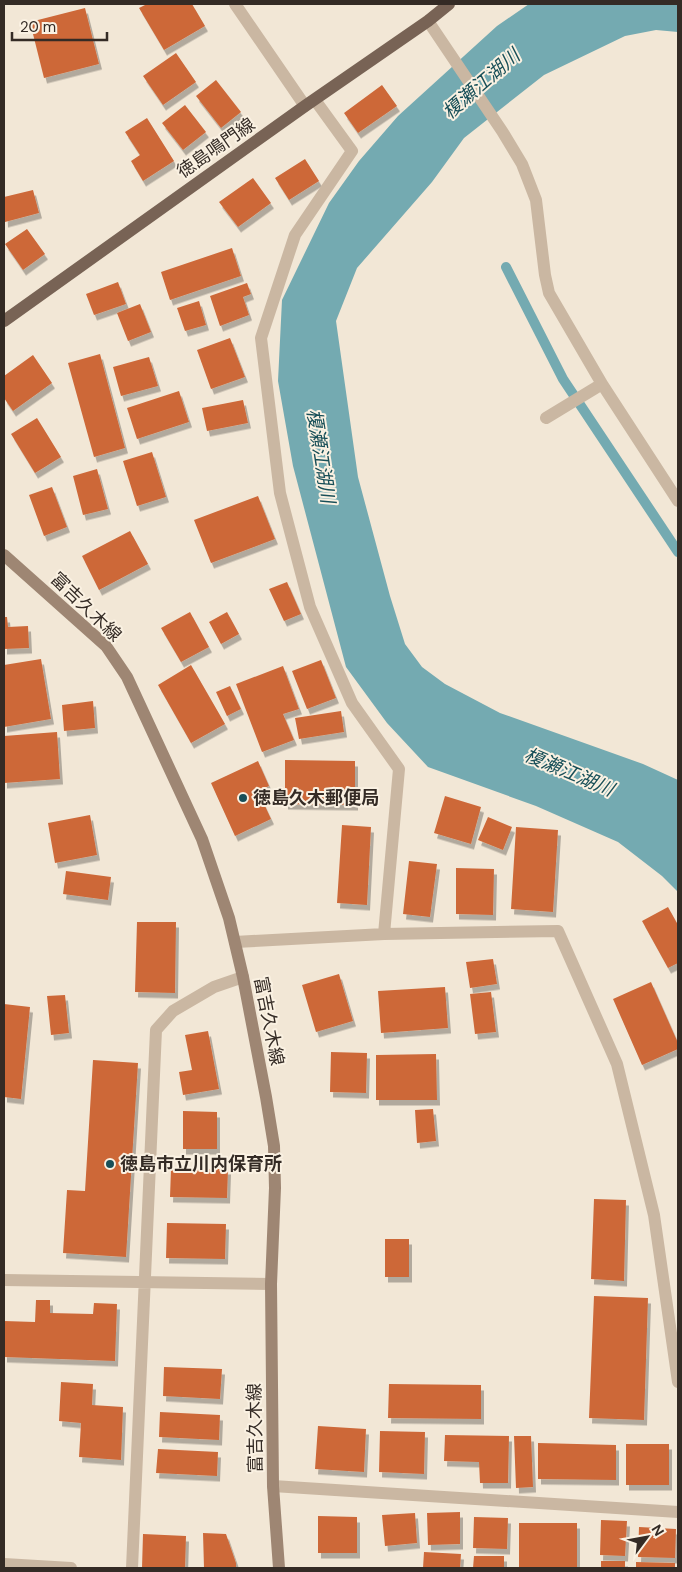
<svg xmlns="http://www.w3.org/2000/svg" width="682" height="1572" font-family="'DM Sans','Noto Sans JP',sans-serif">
	<defs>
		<filter id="shadow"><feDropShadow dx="3" dy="5.5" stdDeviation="0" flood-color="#0004"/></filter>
	</defs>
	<rect width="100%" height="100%" fill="#f2e7d6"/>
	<path fill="#74aab1" d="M529 4H678V32L656 30 625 36 544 75 464 138 432 182 357 268 336 321 358 477 390 596 405 644 422 667 445 684 500 713 643 764 678 780V892L662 876 618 842 536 806 428 767 387 723 346 667 293 466 278 381 282 300 329 203 359 161 398 116 497 26Z"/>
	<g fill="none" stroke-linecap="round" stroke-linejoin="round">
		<path stroke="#74aab1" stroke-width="10" d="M506 267 563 379 678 552"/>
	</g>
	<path fill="#cd6839" filter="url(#shadow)" d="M147 4H192L205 26 164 50 139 8Z
		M85 8 99 64 44 78 30 22Z
		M176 53 196 82 163 105 143 76Z
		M216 80 241 112 221 128 196 96Z
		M382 85 397 106 358 133 344 113Z
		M185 105 206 132 183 150 162 123Z
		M147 118 174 161 143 181 131 161 140 155 125 132Z
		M305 159 319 181 289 200 275 178Z
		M253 178 271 203 238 227 219 202Z
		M33 190 39 213 5 222 4 197Z
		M27 229 45 254 23 270 5 244Z
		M232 248 241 276 170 300 161 272Z
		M118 282 126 304 94 315 86 294Z
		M247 283 251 294 243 297 249 315 220 326 210 296Z
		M199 301 206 325 185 331 177 308Z
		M140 304 151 332 128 341 117 313Z
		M230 338 245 377 211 389 197 350Z
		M100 354 125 448 94 457 68 363Z
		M33 355 52 383 13 411 4 398V376Z
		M149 357 158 386 121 396 113 367Z
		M179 391 189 422 137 439 127 408Z
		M243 400 248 423 207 431 202 408Z
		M37 418 61 457 35 473 11 434Z
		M152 452 166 497 137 506 123 461Z
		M97 469 108 509 83 515 73 476Z
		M52 487 67 527 44 536 29 495Z
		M258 496 275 539 211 563 194 520Z
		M130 531 148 564 99 590 82 556Z
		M287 582 301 614 284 621 269 589Z
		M190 612 209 647 181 662 161 628Z
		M227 612 239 634 221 644 209 622Z
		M4 617H7L8 627 28 626 29 648 4 649Z
		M41 659 51 719 4 727V665Z
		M321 660 336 698 307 709 292 671Z
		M191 665 225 724 191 743 158 685Z
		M283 666 299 709 283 714 294 740 262 752 236 684Z
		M230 686 241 709 227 716 216 692Z
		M93 701 95 728 64 731 62 705Z
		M341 711 344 732 299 739 295 718Z
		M57 732 60 779 4 783V736Z
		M285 760 355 761V805L285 804Z
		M258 761 269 786 258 791 271 819 235 836 211 783Z
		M445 796 481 807 471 844 434 833Z
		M90 815 97 855 55 863 48 823Z
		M488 817 512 827 503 850 478 840Z
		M342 825 371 827 367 905 337 903Z
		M516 827 558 830 553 912 511 909Z
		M409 861 437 864 430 917 403 914Z
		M456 868 494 869 493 915 456 914Z
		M66 871 111 877 108 900 63 894Z
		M668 907 678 925V963L668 968 642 921Z
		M137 922H176L175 993 135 992Z
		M493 959 497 984 470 988 466 962Z
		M339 974 353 1021 316 1032 302 985Z
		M651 982 678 1043V1049L642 1065 613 999Z
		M445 987 448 1028 381 1033 378 991Z
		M491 992 496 1032 475 1034 470 994Z
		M65 995 69 1033 51 1035 47 996Z
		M4 1004 30 1007 21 1099 4 1097Z
		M208 1031 219 1089 183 1095 179 1072 192 1070 185 1035Z
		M331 1052 367 1053 366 1093 330 1092Z
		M436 1054 437 1100H376V1055Z
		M93 1060 138 1063 126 1257 63 1253 67 1190 85 1191Z
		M433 1109 436 1141 417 1143 415 1110Z
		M183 1111 217 1112V1149H183Z
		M171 1169H228L227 1198 170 1197Z
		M594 1199 626 1200 624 1281 591 1279Z
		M167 1223 226 1224 225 1259 166 1258Z
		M385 1239H409V1277H385Z
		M594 1296 648 1298 644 1420 589 1418Z
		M36 1300H50V1313L93 1314 94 1303 117 1304 115 1361 4 1357V1321L35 1322Z
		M164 1367 222 1369 220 1399 163 1396Z
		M61 1382 93 1384 92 1405 123 1407 121 1460 79 1457 81 1423 59 1421Z
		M389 1384 481 1385V1419L388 1418Z
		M160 1412 220 1415 219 1440 159 1437Z
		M318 1426 366 1429 364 1472 315 1469Z
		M380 1431 425 1432 424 1474 379 1472Z
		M445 1435 509 1436 508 1483H480L479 1462 444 1461Z
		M514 1436H531L533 1487 516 1488Z
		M538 1443 616 1445V1480L538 1479Z
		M626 1444H669V1485H626Z
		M158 1449 218 1452 217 1476 156 1473Z
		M460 1512V1544L428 1545 427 1513Z
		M415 1513 417 1543 385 1546 382 1515Z
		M318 1516 357 1517V1553H318Z
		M474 1517 508 1518 507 1549 473 1548Z
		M601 1520 627 1521 625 1556 600 1555Z
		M519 1523H577V1568H519Z
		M639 1527 676 1529 675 1558 638 1557Z
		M203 1533 226 1534 236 1563V1568H204Z
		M143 1534 186 1536 185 1568H142Z
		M424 1552 461 1554 460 1568H423Z
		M474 1556H504V1568H473Z
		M601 1561H625V1568H601Z
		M636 1562 675 1563V1568H636Z"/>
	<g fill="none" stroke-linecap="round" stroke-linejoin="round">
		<path stroke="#cab7a2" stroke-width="12" d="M235 4 305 106
			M428 21 502 131 522 164 536 200 545 275 549 293 602 384 678 501
			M315 100 352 151 295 235 261 338 280 493 310 607 352 703 399 769 384 934
			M546 418 602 384
			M235 942 384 934 558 931 617 1064 654 1215 678 1382
			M4 1280 271 1284
			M273 1486 678 1512
			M4 1564 71 1568
			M132 1568 156 1030 173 1011 214 987 243 977"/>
		<path stroke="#9e8673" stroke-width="12" d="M4 555 106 646 127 677 202 839 229 918 243 977 266 1097 274 1146 275 1188 271 1284 273 1486 279 1568"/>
		<path stroke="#786355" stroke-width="12" d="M4 321 305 106 428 21 449 4"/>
	</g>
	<g fill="#184f58" stroke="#faf1e2" stroke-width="2">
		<circle cx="243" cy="798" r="5"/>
		<circle cx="110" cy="1164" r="5"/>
	</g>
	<g text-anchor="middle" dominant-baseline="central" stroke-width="4" stroke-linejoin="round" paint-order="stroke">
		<g font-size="18" fill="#342b25" stroke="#faf1e2">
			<text transform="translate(216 148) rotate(-35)">徳島鳴門線</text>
			<text transform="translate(86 607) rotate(44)">富吉久木線</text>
			<text transform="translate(269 1021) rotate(79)">富吉久木線</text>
			<text transform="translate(255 1428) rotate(-91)">富吉久木線</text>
		</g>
		<g font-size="18" font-weight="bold" fill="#342b25" stroke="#faf1e2" text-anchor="start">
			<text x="253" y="798">徳島久木郵便局</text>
			<text x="120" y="1164">徳島市立川内保育所</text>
		</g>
		<g font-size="19" font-style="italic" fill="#184f58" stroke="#faf1e2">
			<text transform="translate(481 84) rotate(-41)">榎瀬江湖川</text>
			<text transform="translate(321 456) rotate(81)">榎瀬江湖川</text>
			<text transform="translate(569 772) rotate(23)">榎瀬江湖川</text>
		</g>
	</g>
	<rect width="682" height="1572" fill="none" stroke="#342b25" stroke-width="10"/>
	<g transform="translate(647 1537) rotate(58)" stroke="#faf1e2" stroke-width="4" paint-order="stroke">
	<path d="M0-4L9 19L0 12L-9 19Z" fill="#342b25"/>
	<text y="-8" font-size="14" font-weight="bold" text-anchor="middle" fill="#342b25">N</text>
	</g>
	<path d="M12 32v8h95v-8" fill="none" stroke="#342b25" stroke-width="2.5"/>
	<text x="20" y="32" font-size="15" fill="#342b25" stroke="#faf1e2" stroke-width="4" paint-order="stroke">20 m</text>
</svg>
